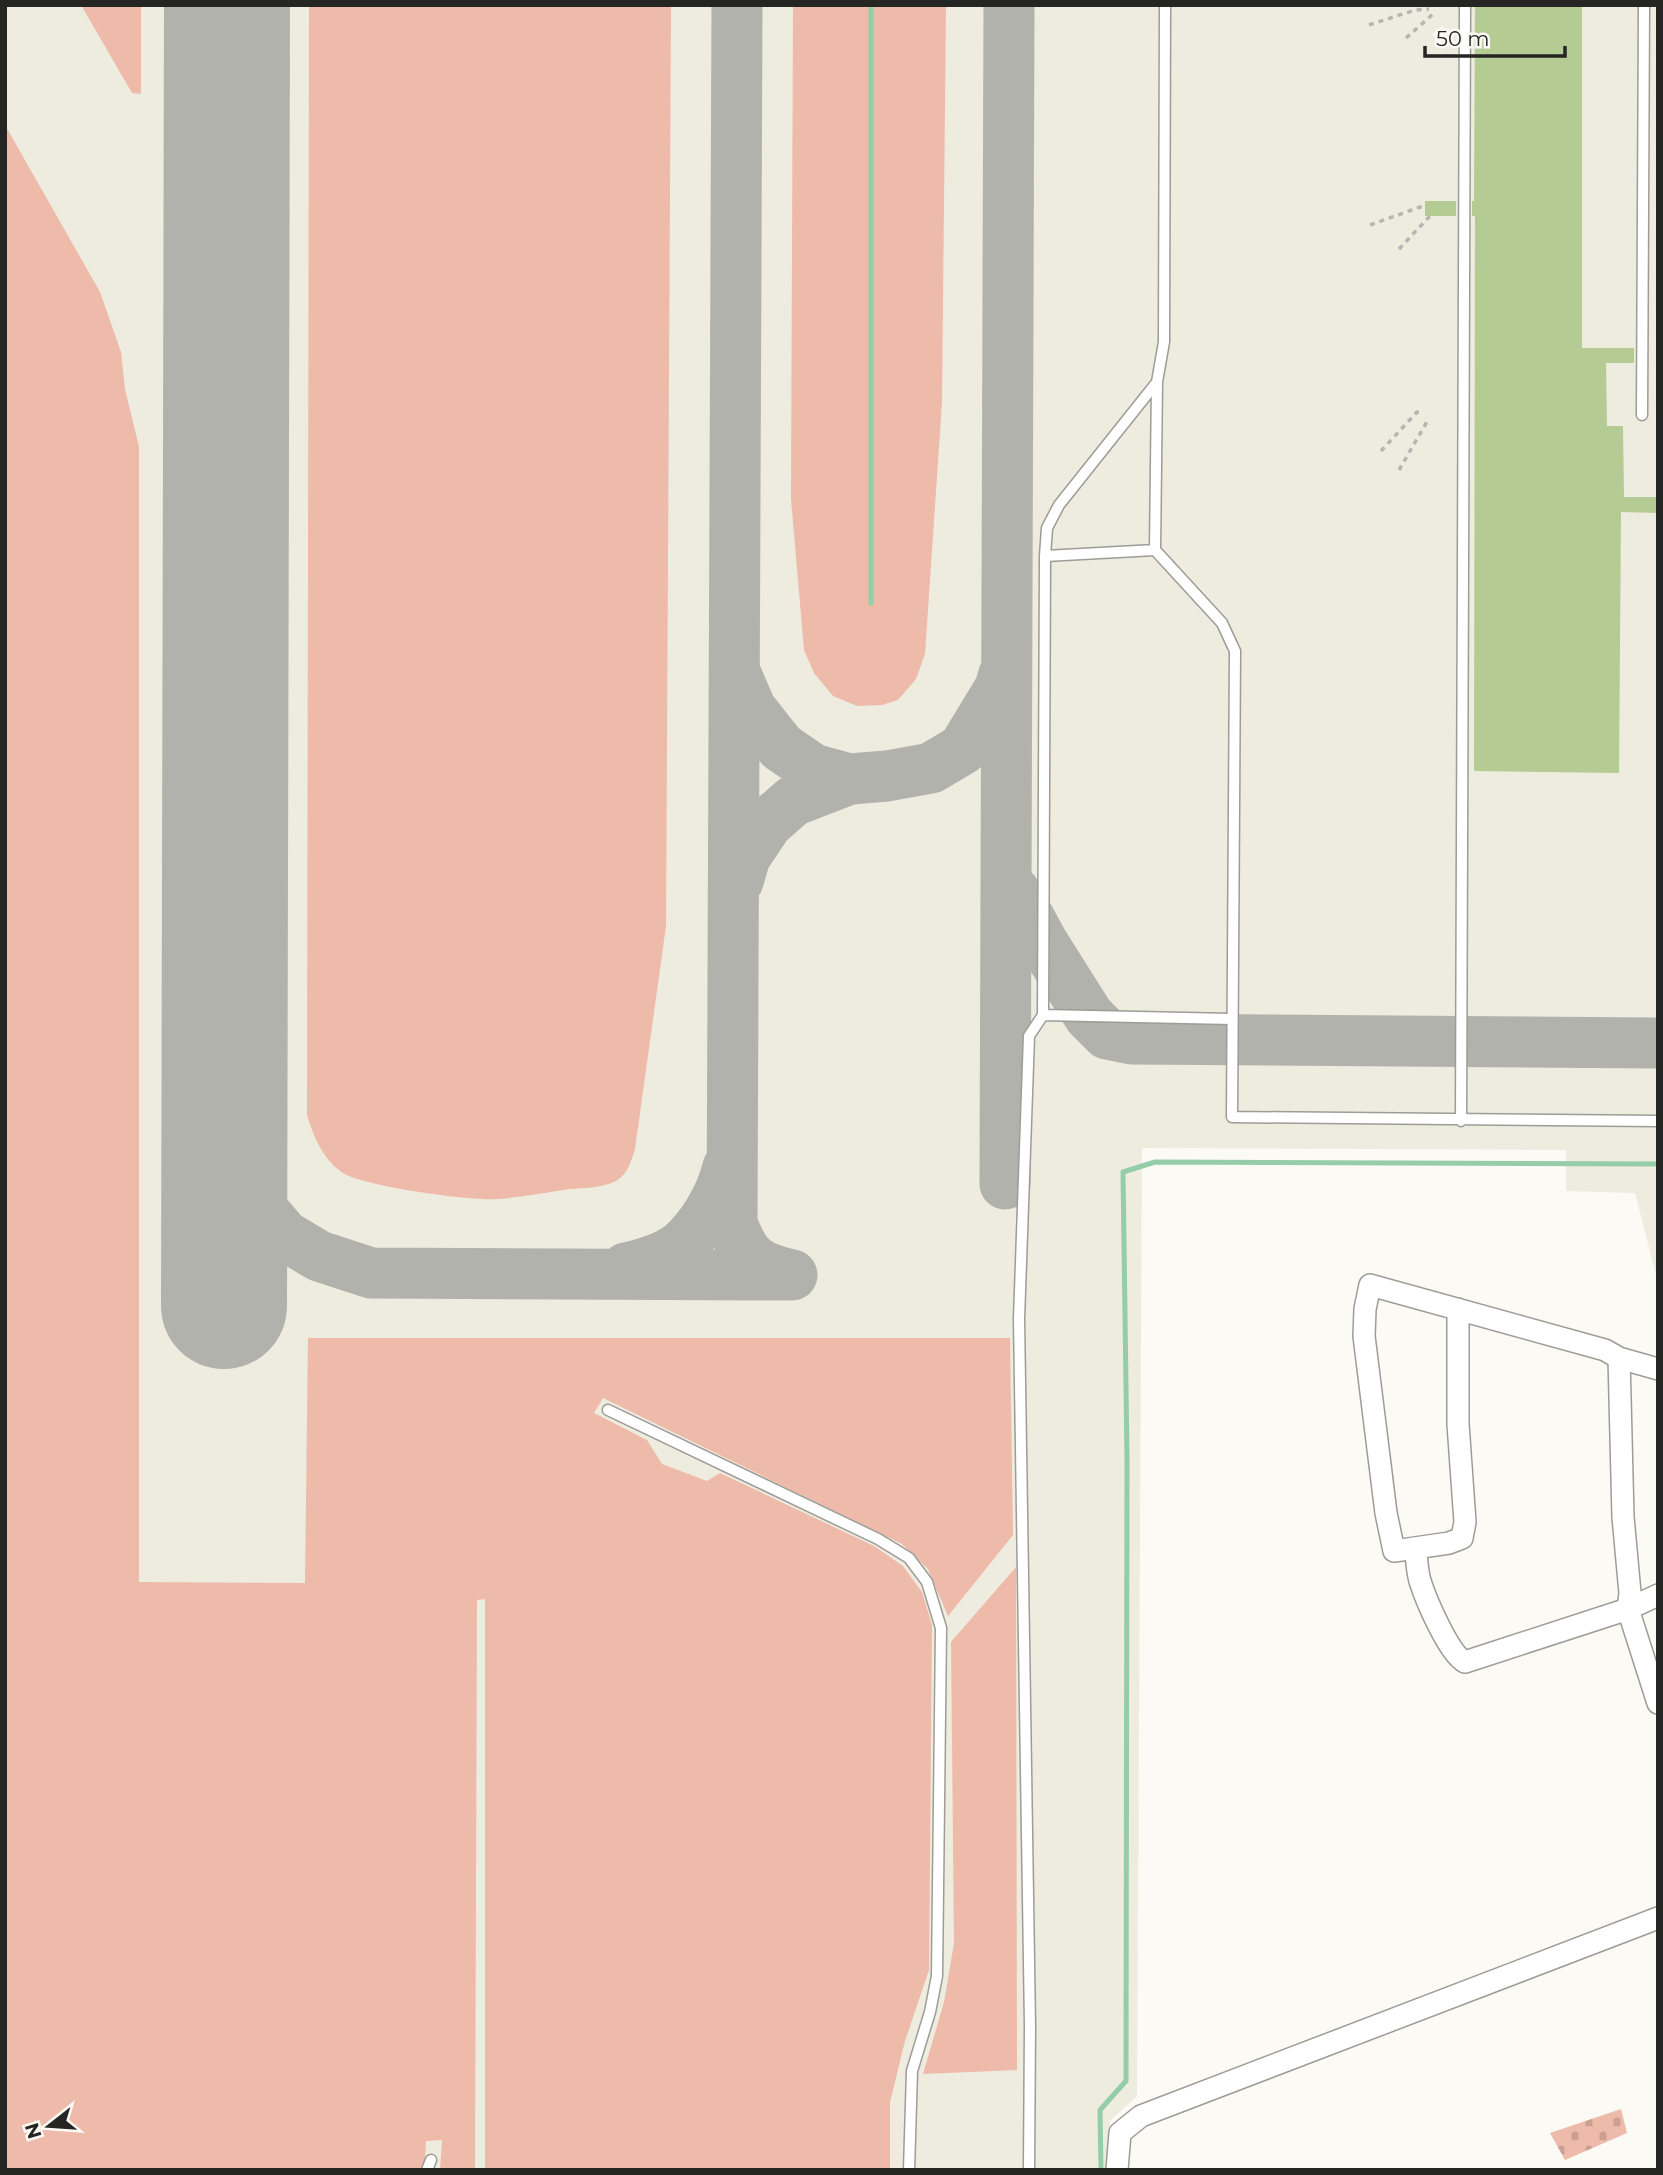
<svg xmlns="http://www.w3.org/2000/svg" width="1663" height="2175" font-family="Montserrat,sans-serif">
	<defs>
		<pattern id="cemetery-stones" width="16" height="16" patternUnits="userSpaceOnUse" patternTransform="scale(1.75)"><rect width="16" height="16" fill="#eebaa9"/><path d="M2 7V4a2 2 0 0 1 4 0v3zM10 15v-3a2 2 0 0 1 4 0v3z" fill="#cca091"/></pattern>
	</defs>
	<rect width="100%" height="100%" fill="#fbfaf4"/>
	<path fill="#eeebdf" d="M5 5H1658V1283L1635 1193 1566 1191V1150L1142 1148 1137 2096 1110 2121 1111 2170H5Z"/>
	<path fill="#eebaa9" d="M81 5H141V94L132 93Z
		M309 5H671L666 926 635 1149C631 1161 628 1174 616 1181 603 1188 583 1188 569 1189 544 1193 519 1198 495 1199 469 1201 363 1186 343 1173 323 1160 313 1135 307 1115Z
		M793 5H946L942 402 925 654 916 679 898 700 882 705 857 706 833 696 814 673 804 650 791 499Z
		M5 125 100 292 121 352 125 389 139 447V1582L305 1583 308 1338H1010L1013 1535 948 1616 928 1569 902 1544 603 1398 594 1413 647 1440 662 1464 707 1481 720 1473 874 1546 903 1566 922 1592 932 1625 929 1970 905 2041 890 2102V2170H485V1599L477 1600 475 2170H440L442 2140 426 2141 425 2162 420 2170H5Z
		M1016 1567 1017 2070 923 2074 944 2002 954 1943 951 1642Z"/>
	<path fill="url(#cemetery-stones)" d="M1621 2109 1627 2133 1565 2160 1550 2133Z"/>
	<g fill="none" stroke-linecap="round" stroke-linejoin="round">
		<path stroke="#95cda8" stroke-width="5" d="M871 603V5
			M1101 2170 1100 2110 1126 2081 1127 1458 1123 1172 1155 1162 1658 1164"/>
		<path stroke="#b2b2ad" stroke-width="51" d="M737 5 732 1223C745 1259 756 1267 792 1275
			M735 672 751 709 781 747 813 769 850 779
			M738 881 745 857 767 824 793 801 850 779 887 776 931 768 963 749 1000 688 1004 674
			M1015 892 1043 943 1089 1016 1107 1034 1132 1039 1658 1043
			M225 1127 238 1171 256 1202 284 1235 319 1256 371 1273 788 1275
			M1005 1184 1009 5
			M626 1268C644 1264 666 1258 681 1246 703 1227 721 1196 728 1167"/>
		<path stroke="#b2b2ad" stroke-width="126" d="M224 1306 227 5"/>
	</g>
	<path fill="#b4cb94" d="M1475 5H1582V348H1634V363H1606L1607 426H1623L1624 497H1658V513L1621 512 1619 773 1474 771 1475 216H1472V201H1474Z
		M1425 201H1456V216H1425Z"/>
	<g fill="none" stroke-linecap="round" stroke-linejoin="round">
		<g stroke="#9d9c97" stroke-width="13">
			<path id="lane" d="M1165 5 1164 342 1157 382 1155 550 1222 623 1235 651 1232 1117 1658 1121
				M1642 415 1644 5
				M1045 556 1047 528 1059 505 1157 382
				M1043 1015 1232 1019
				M1461 1121 1465 5
				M608 1410 878 1539 909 1558 927 1582 941 1628 937 1976 930 2012 912 2071 909 2170
				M427 2170 431 2160
				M1029 2170 1030 2026 1019 1319 1029 1036 1043 1015 1045 556 1155 550"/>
		</g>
		<g stroke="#9d9c97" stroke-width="24">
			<path id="street" d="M1458 1309V1424L1465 1522 1462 1538 1449 1543 1394 1551 1386 1513 1364 1336 1365 1309 1370 1285 1605 1350 1619 1358 1658 1369
				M1619 1358 1623 1517 1630 1593 1628 1609 1658 1703
				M1415 1548C1417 1559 1417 1571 1420 1581 1426 1600 1449 1654 1465 1662L1628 1609 1658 1595
				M1117 2170 1120 2133 1141 2116 1658 1918"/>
		</g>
		<path stroke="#b6b5b1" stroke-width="3.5" stroke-dasharray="5 5" stroke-linecap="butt" d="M1369 25 1415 10 1429 9
			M1406 38 1433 14
			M1370 225 1420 207H1425
			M1399 249 1430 216
			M1381 451 1417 412 1420 413
			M1399 470 1428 420"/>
		<use href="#lane" stroke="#fff" stroke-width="10"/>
		<use href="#street" stroke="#fff" stroke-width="21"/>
	</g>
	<rect width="1663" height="2175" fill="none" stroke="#252523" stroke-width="14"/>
	<g transform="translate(49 2126) rotate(253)" stroke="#fbfaf4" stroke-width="5" paint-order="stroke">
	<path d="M0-5L12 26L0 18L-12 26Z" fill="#252523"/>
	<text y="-10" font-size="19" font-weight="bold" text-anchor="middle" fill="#252523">N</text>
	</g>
	<path d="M1425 46v10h140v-10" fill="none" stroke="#252523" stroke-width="3.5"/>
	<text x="1436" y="46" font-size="21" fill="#252523" stroke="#fbfaf4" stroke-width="5" paint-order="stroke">50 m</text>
</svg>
